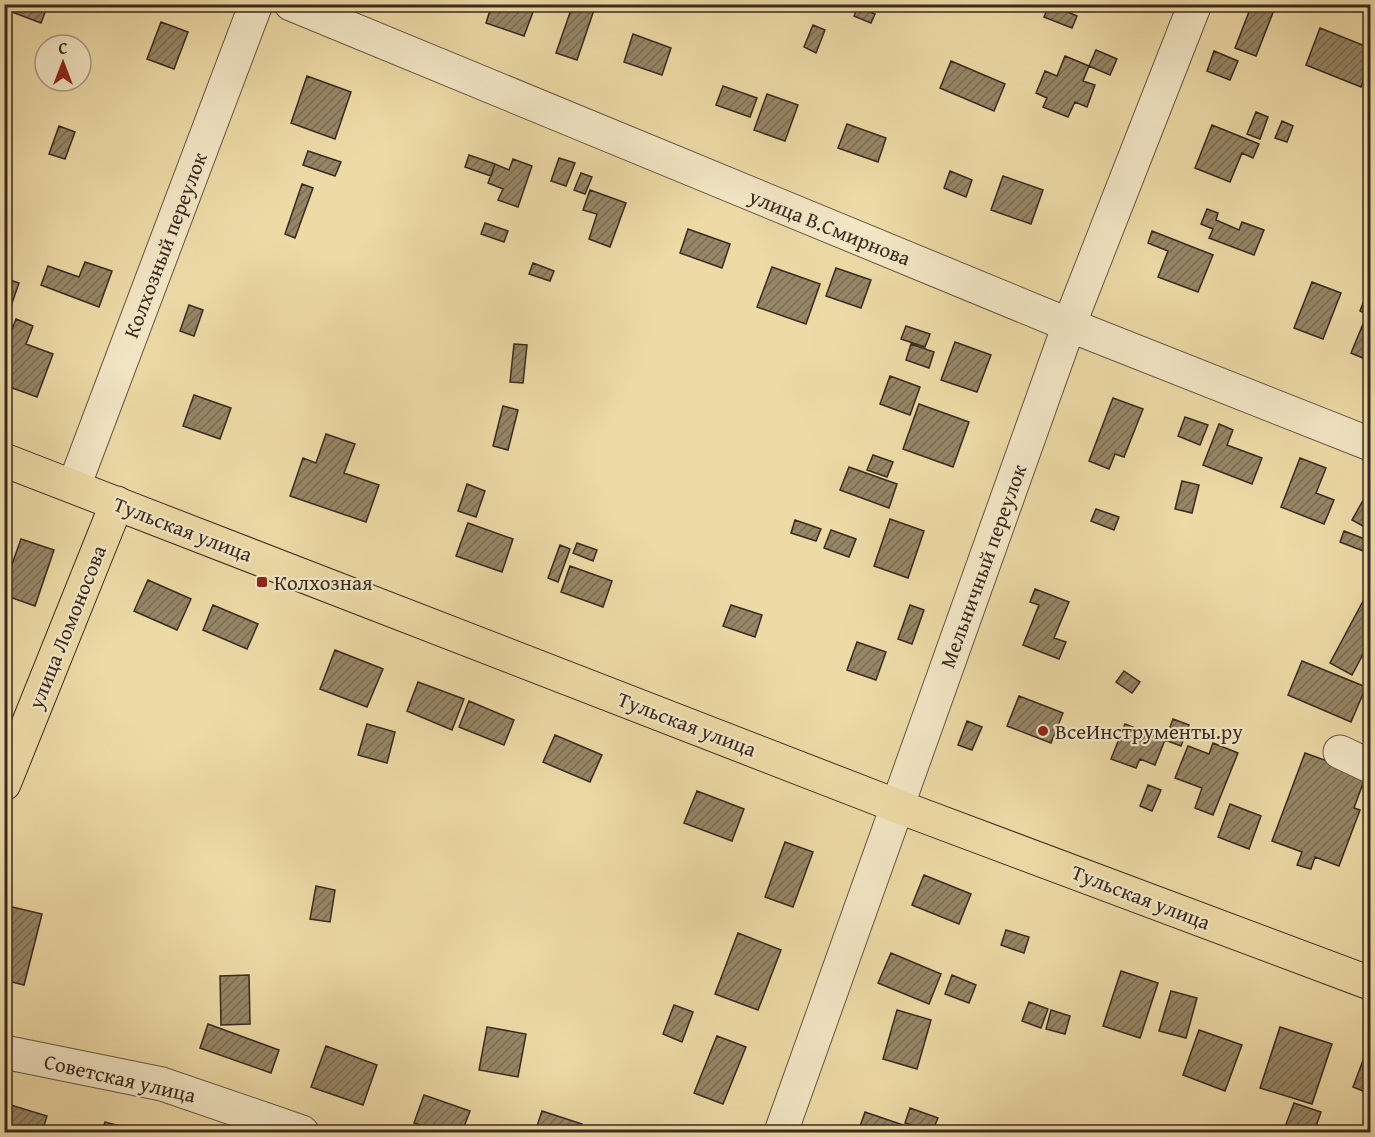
<svg xmlns="http://www.w3.org/2000/svg" width="1375" height="1137" font-family="'Gentium Book Plus',serif">
	<defs>
		<pattern id="building-hatch" width="6" height="6" patternUnits="userSpaceOnUse" patternTransform="scale(1.5)"><rect width="6" height="6" fill="#968666"/><path d="M-1 1l2-2M0 6l6-6M5 7l2-2" fill="none" stroke="#7b6e53"/></pattern>
	</defs>
	<rect width="100%" height="100%" fill="#eddaa7"/>
	<filter id="stains"><feTurbulence type="fractalNoise" baseFrequency=".00333" numOctaves="4"/><feColorMatrix values="0 0 0 0 .2 0 0 0 0 .09 0 0 0 0 .02 0 0 0 .5 -.17"/></filter>
	<radialGradient id="worn" r=".72"><stop offset=".6" stop-color="#630" stop-opacity="0"/><stop offset="1" stop-color="#630" stop-opacity=".3"/></radialGradient>
	<path fill="url(#building-hatch)" stroke="#382a1f" stroke-width="1.5" d="M5 4H48L41 23 4 9Z
		M492 4H536L524 36 486 23Z
		M573 4H596L577 60 556 53Z
		M1049 4 1077 16 1072 28 1044 17Z
		M1252 4 1274 10 1256 56 1235 48Z
		M858 7 875 14 871 23 854 16Z
		M161 22 188 32 174 69 147 59Z
		M813 25 825 30 816 53 804 47Z
		M1320 28 1370 48V63L1361 87 1306 65Z
		M633 34 671 48 662 75 624 62Z
		M1096 50 1117 59 1110 75 1089 66Z
		M1214 51 1238 61 1230 80 1207 71Z
		M1065 56 1089 66 1083 81 1095 85 1087 107 1075 102 1068 117 1043 107 1047 98 1036 93 1045 71 1057 76Z
		M951 61 1005 84 994 111 940 88Z
		M307 76 351 92 335 139 291 123Z
		M723 86 757 98 750 117 716 105Z
		M767 94 798 105 785 141 754 130Z
		M1256 112 1268 117 1260 139 1247 134Z
		M1282 121 1293 126 1287 142 1275 138Z
		M847 124 886 138 878 162 838 148Z
		M1212 125 1259 144 1253 158 1242 153 1230 182 1195 168Z
		M59 126 75 132 65 159 49 154Z
		M308 151 341 162 335 176 303 165Z
		M469 155 495 164 491 176 465 167Z
		M559 158 575 163 566 186 551 181Z
		M513 159 532 166 518 207 498 200 503 189 488 183 495 164 509 170Z
		M950 171 972 180 966 197 944 188Z
		M581 173 592 177 585 194 574 190Z
		M1003 176 1043 190 1031 224 991 210Z
		M302 184 313 188 295 238 285 234Z
		M590 190 626 203 610 247 589 239 597 214 583 210Z
		M1207 209 1218 213 1216 220 1239 230 1242 222 1264 230 1254 255 1209 238 1213 229 1201 224Z
		M485 223 508 231 504 242 481 234Z
		M688 229 730 244 722 268 680 253Z
		M1152 231 1213 255 1198 292 1158 277 1168 251 1148 243Z
		M85 262 112 271 99 307 41 285 48 266 79 277Z
		M533 263 554 271 550 281 529 274Z
		M772 267 820 284 806 324 757 307Z
		M836 268 871 280 861 308 826 296Z
		M4 278 19 283 10 309 4 307Z
		M1312 282 1341 293 1323 339 1294 328Z
		M1367 293 1370 295V316L1360 311Z
		M189 305 203 310 194 336 180 331Z
		M16 319 33 326 26 344 53 354 37 397 4 385V350Z
		M1363 324 1370 327V361L1351 353Z
		M906 326 930 334 925 347 901 339Z
		M955 342 991 355 977 392 941 380Z
		M514 344 527 345 523 383 510 382Z
		M911 344 934 352 929 368 906 360Z
		M890 376 920 387 910 415 880 404Z
		M194 395 231 408 220 439 183 426Z
		M1113 398 1143 409 1124 457 1115 454 1109 469 1089 461Z
		M919 404 969 422 953 467 903 449Z
		M503 406 518 410 508 450 493 446Z
		M1185 417 1208 425 1200 445 1178 436Z
		M1219 424 1233 430 1227 445 1262 458 1252 484 1203 465Z
		M326 434 355 444 344 473 379 485 366 522 290 496 303 458 316 463Z
		M873 455 893 462 887 477 867 470Z
		M1300 458 1326 468 1316 493 1334 500 1324 524 1281 507Z
		M849 467 897 484 889 508 840 490Z
		M1182 481 1199 485 1192 513 1175 509Z
		M467 484 485 491 476 517 458 511Z
		M1370 488V530L1352 520Z
		M1096 509 1119 517 1114 530 1091 521Z
		M890 519 924 531 908 578 874 566Z
		M795 520 821 529 816 541 791 533Z
		M468 523 513 539 502 572 456 556Z
		M831 530 856 539 849 557 824 548Z
		M1344 531 1370 541 1366 552 1340 542Z
		M21 539 54 550 35 606 4 595V587Z
		M577 543 597 550 593 561 573 553Z
		M560 545 570 549 558 582 548 578Z
		M570 566 612 581 603 607 561 592Z
		M148 580 191 599 177 630 134 611Z
		M1370 588V641L1352 675 1330 663Z
		M1035 589 1069 602 1054 638 1066 642 1059 659 1023 645 1039 605 1030 602Z
		M213 605 258 624 247 649 203 630Z
		M731 605 762 615 755 637 723 626Z
		M910 605 924 610 912 644 898 639Z
		M857 642 886 652 876 680 847 670Z
		M335 650 383 669 367 707 320 689Z
		M1302 661 1366 687 1351 722 1288 695Z
		M1124 671 1140 682 1132 693 1116 682Z
		M418 682 464 699 452 730 407 711Z
		M1019 696 1063 713 1051 743 1007 726Z
		M469 701 514 720 504 745 459 727Z
		M1173 719 1189 725 1181 746 1165 740Z
		M967 721 982 727 972 750 958 745Z
		M367 724 395 732 387 763 358 755Z
		M1125 724 1165 740 1155 765 1140 759 1136 768 1111 759Z
		M555 735 602 755 590 782 543 762Z
		M1213 743 1238 753 1213 815 1195 808 1202 788 1175 778 1188 746 1209 754Z
		M1305 753 1366 775 1354 808 1360 810 1339 866 1315 857 1311 869 1297 865 1302 852 1272 841Z
		M1148 785 1161 790 1152 811 1140 806Z
		M697 791 744 809 732 841 684 823Z
		M1230 804 1261 816 1249 849 1218 837Z
		M785 842 813 852 793 907 765 897Z
		M924 875 971 894 959 924 912 905Z
		M316 886 335 890 330 922 310 919Z
		M4 905 42 914 24 985 4 980Z
		M1006 930 1029 937 1024 953 1001 945Z
		M738 933 781 950 758 1010 715 994Z
		M891 953 941 974 929 1004 878 983Z
		M1121 971 1158 983 1140 1038 1103 1026Z
		M249 975 250 1024 221 1025 220 976Z
		M952 975 976 985 969 1003 945 994Z
		M1171 991 1197 998 1186 1038 1159 1031Z
		M1029 1002 1048 1009 1041 1028 1022 1021Z
		M674 1005 693 1012 682 1042 663 1034Z
		M897 1010 931 1020 917 1069 883 1059Z
		M1051 1010 1070 1016 1065 1034 1046 1029Z
		M208 1024 279 1050 271 1073 200 1048Z
		M487 1027 526 1034 518 1077 479 1070Z
		M1280 1027 1332 1044 1312 1104 1260 1088Z
		M1199 1030 1242 1045 1225 1091 1183 1075Z
		M717 1036 746 1047 723 1104 694 1093Z
		M326 1046 377 1065 363 1105 311 1087Z
		M1365 1055 1370 1057V1094L1353 1087Z
		M424 1095 470 1111 462 1132H442L414 1123Z
		M4 1103 47 1116 42 1132H4Z
		M1294 1103 1321 1112 1314 1132H1300L1285 1127Z
		M910 1108 938 1118 932 1132 905 1123Z
		M542 1111 582 1124 579 1132H535Z
		M865 1112 906 1126 904 1132H858Z
		M105 1122 131 1129 130 1132H102Z"/>
	<g fill="none" stroke-linecap="round" stroke-linejoin="round">
		<g stroke="#655641" stroke-width="35">
			<path id="minor" d="M291 4 1069 325 1370 444
				M74 486 256 4
				M1340 752 1370 766
				M4 1052 162 1084 302 1132
				M781 1132 1069 325 1195 4"/>
		</g>
		<g stroke="#382a1f" stroke-width="35">
			<path id="major" d="M4 460 897 806 1370 983
				M4 784 117 503"/>
		</g>
		<use href="#minor" stroke="#f3e7c6" stroke-width="33"/>
		<use href="#major" stroke="#eddaa7" stroke-width="33"/>
	</g>
	<g fill="#8f2418" stroke="#f3e7c6" stroke-width="2">
		<rect x="256" y="576" width="12" height="12" rx="3"/>
		<circle cx="1043" cy="731" r="6"/>
	</g>
	<g text-anchor="middle" dominant-baseline="central" stroke-width="4.5" stroke-linejoin="round" paint-order="stroke">
		<g font-size="21" fill="#382a1f" stroke="#f3e7c6">
			<text transform="translate(830 227) rotate(22)">улица В.Смирнова</text>
			<text transform="translate(165 245) rotate(-69)">Колхозный переулок</text>
			<text transform="translate(183 529) rotate(21)">Тульская улица</text>
			<text transform="translate(983 566) rotate(-70)">Мельничный переулок</text>
			<text transform="translate(67 627) rotate(-68)">улица Ломоносова</text>
			<text transform="translate(687 724) rotate(21)">Тульская улица</text>
			<text transform="translate(1141 897) rotate(21)">Тульская улица</text>
			<text transform="translate(120 1078) rotate(13)">Советская улица</text>
		</g>
		<g font-size="21" fill="#382a1f" stroke="#f3e7c6" text-anchor="start">
			<text x="274" y="582">Колхозная</text>
			<text x="1055" y="731">ВсеИнструменты.ру</text>
		</g>
	</g>
	<rect width="1375" height="1137" fill="none" stroke="#eddaa7" stroke-width="24"/>
	<rect x="6" y="6" width="1363" height="1125" fill="none" stroke="#382a1f" stroke-width="3"/>
	<rect x="12" y="12" width="1351" height="1113" fill="none" stroke="#382a1f" stroke-width="1.5"/>
	<g transform="translate(63 63)"><circle r="28" fill="#f3e7c6" stroke="#a89b83" stroke-width="1.5"/>
	<path d="M0-4.5L10 22L0 15L-10 22Z" fill="#8f2418"/>
	<text y="-9" font-size="16" font-weight="bold" text-anchor="middle" fill="#382a1f">С</text>
	</g>
	<rect width="100%" height="100%" filter="url(#stains)"/>
	<rect width="100%" height="100%" fill="url(#worn)"/>
</svg>
